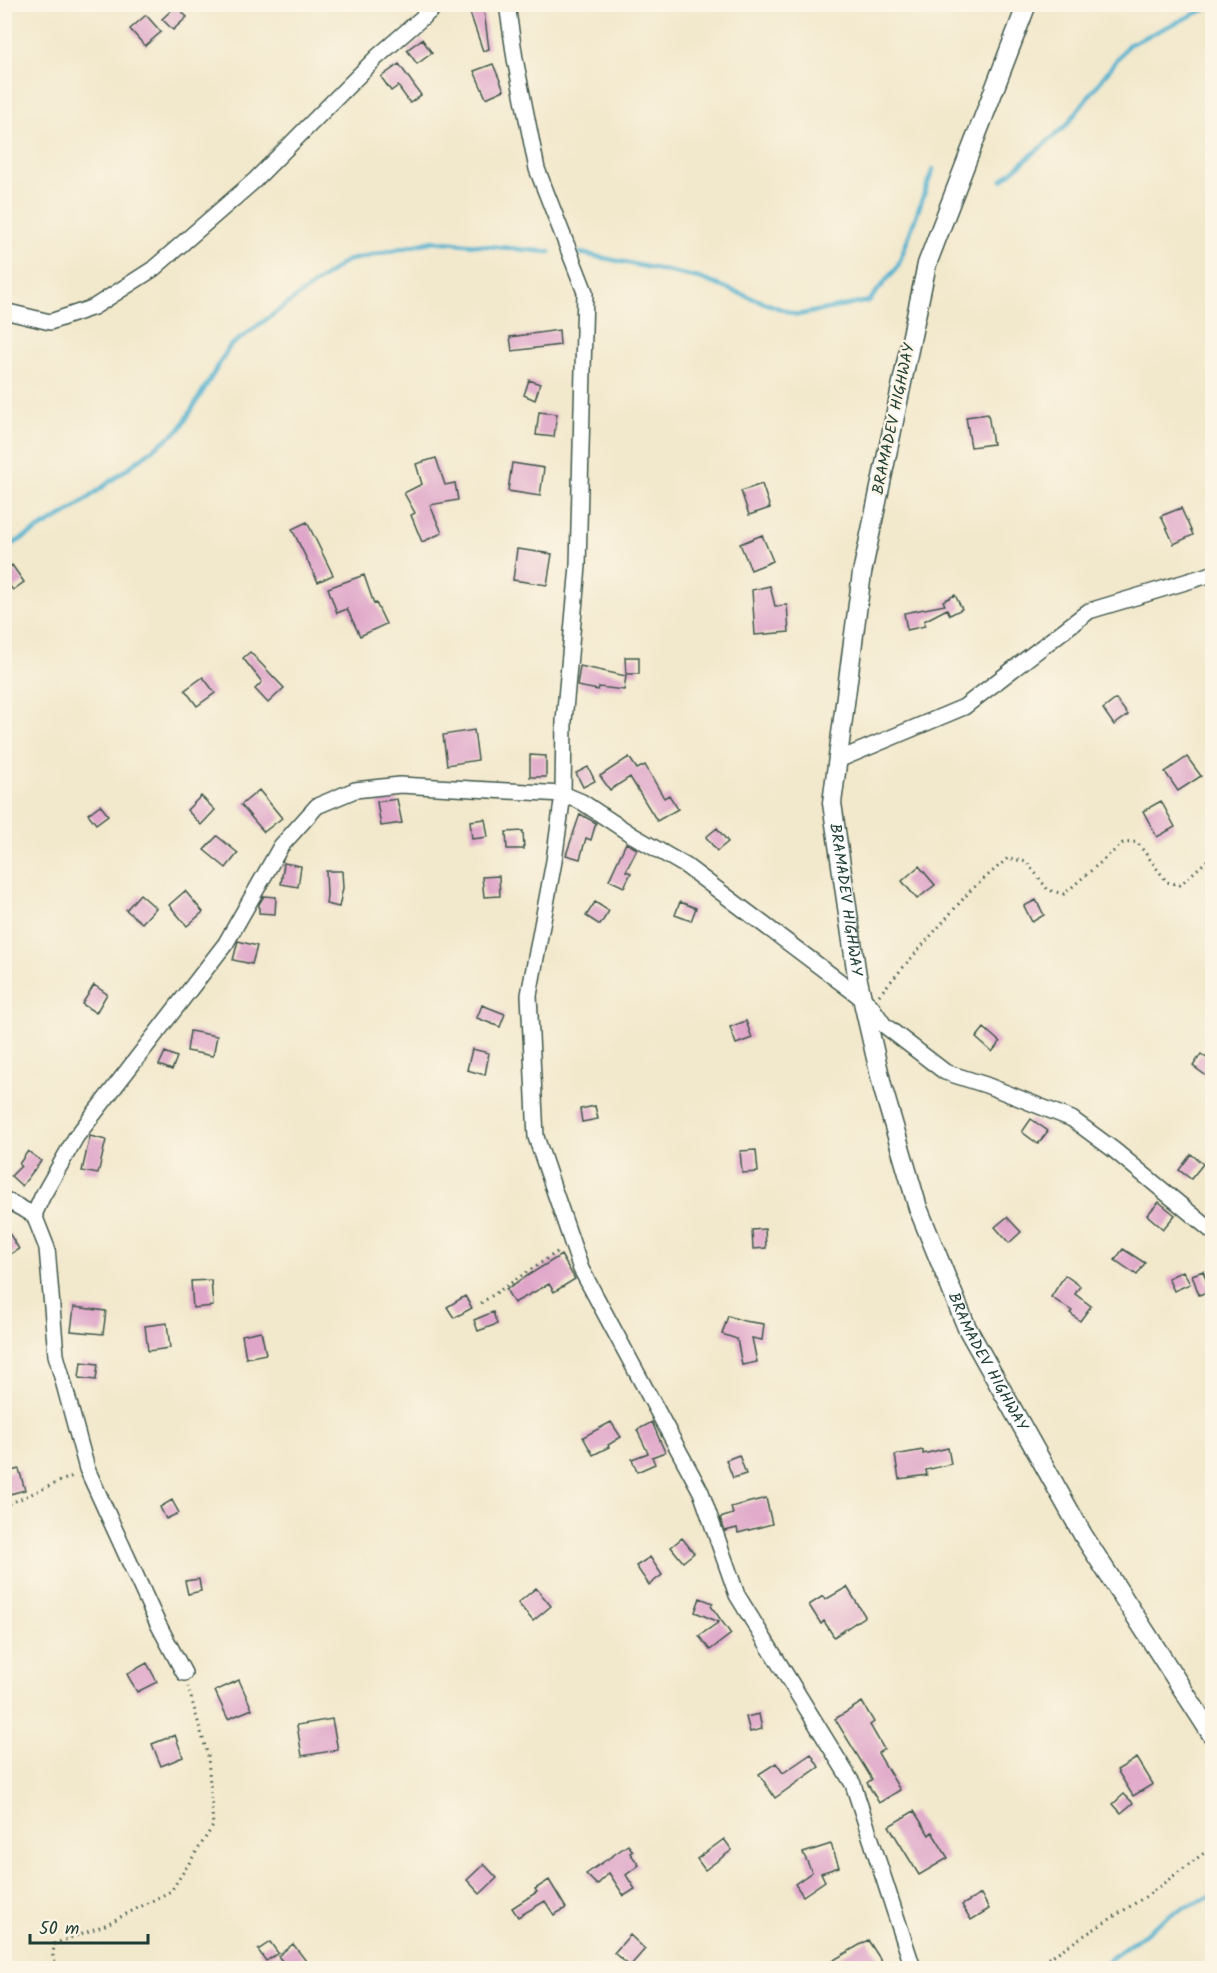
<svg xmlns="http://www.w3.org/2000/svg" width="1217" height="1973" font-family="Kalam,sans-serif">
	<rect width="100%" height="100%" fill="#fcf5e5"/>
	<filter id="ink" filterUnits="userSpaceOnUse"><feTurbulence type="fractalNoise" baseFrequency=".0167" numOctaves="2"/><feDisplacementMap in="SourceGraphic" scale="12" xChannelSelector="R" yChannelSelector="G"/><feConvolveMatrix kernelMatrix="1 2 1 2 8 2 1 2 1" color-interpolation-filters="sRGB"/></filter>
	<filter id="wash" filterUnits="userSpaceOnUse"><feTurbulence type="fractalNoise" baseFrequency=".008" numOctaves="4" result="noise"/><feDisplacementMap in="SourceGraphic" scale="24" xChannelSelector="R" yChannelSelector="G"/><feGaussianBlur stdDeviation="1.35" result="paint"/><feColorMatrix in="noise" values="0 0 0 0 0 0 0 0 0 0 0 0 0 0 0 0 0 1.4 0 .05"/><feComposite in="paint" operator="in"/></filter>
	<g filter="url(#wash)">
		<rect width="100%" height="100%" fill="#f2e8cc"/>
		<g fill="none" stroke-linecap="round" stroke-linejoin="round">
			<path stroke="#51b1cf" stroke-width="4.5" d="M1002 180 1066 126 1128 45 1212 6
				M580 253 699 278 797 315 869 301 898 266 933 169
				M4 549 72 510 180 429 230 346 346 261 434 241 550 252
				M1098 1968 1171 1914 1212 1896"/>
		</g>
		<g id="blocks">
			<path fill="#dfa6c9" d="M467 4H483L489 49 483 51Z
				M176 6 187 17 173 30 162 19Z
				M146 15 161 32 145 46 130 29Z
				M422 39 432 53 417 64 407 50Z
				M399 64 421 95 410 103 398 86 391 91 381 77Z
				M493 64 504 90 486 98 474 71Z
				M559 330 560 345 512 351 510 337Z
				M529 380 540 384 535 400 524 395Z
				M539 412 557 414 554 437 536 435Z
				M988 414 993 444 971 447 966 417Z
				M436 458 445 485 455 483 458 500 430 505 442 533 422 542 411 515 415 513 404 493 422 484 416 464Z
				M512 463 544 468 540 496 508 491Z
				M762 484 770 508 749 515 741 491Z
				M1181 508 1193 535 1174 544 1161 516Z
				M307 522 333 575 318 582 292 529Z
				M762 535 773 561 751 570 740 544Z
				M517 549 552 554 547 585 513 580Z
				M12 565 24 582 13 590 4 579V571Z
				M364 575 374 604 376 603 386 624 360 636 347 609 337 613 328 588Z
				M770 586 775 606 787 605 789 632 755 635 752 590Z
				M955 595 962 609 950 615 947 609 924 621 925 626 907 630 904 613 945 605 943 601Z
				M250 652 284 688 268 703 255 689 262 682 243 658Z
				M625 657H639V674H626Z
				M580 666 626 676 624 690 599 687 598 690 577 686Z
				M203 677 215 693 197 706 185 690Z
				M1116 699 1128 715 1114 725 1103 709Z
				M474 730 478 760 447 765 443 735Z
				M530 755 546 756V777H530Z
				M629 757 637 769 645 765 664 798 669 795 678 809 657 821 630 777 610 790 600 776Z
				M1187 757 1201 776 1178 791 1165 772Z
				M588 767 595 781 583 787 576 773Z
				M259 790 282 818 264 832 241 805Z
				M201 796 215 810 201 825 187 810Z
				M397 799 402 823 381 826 377 802Z
				M1161 801 1175 827 1157 837 1143 811Z
				M100 805 108 815 96 824 88 814Z
				M580 814 596 823 591 840 586 838 580 859 566 855Z
				M485 819 488 837 472 839 470 821Z
				M717 828 728 842 717 851 706 837Z
				M523 831 524 849H507L506 832Z
				M217 836 238 853 226 868 204 850Z
				M626 843 637 849 626 871 631 873 624 887 609 880Z
				M284 863 301 866 298 887 281 884Z
				M919 866 935 885 917 899 902 881Z
				M326 871H342L343 888 339 907 326 904 327 895Z
				M499 876 500 896 484 897 482 877Z
				M185 891 203 912 187 926 169 905Z
				M140 894 156 908 142 923 126 910Z
				M264 896 276 897 275 914 259 913V904Z
				M1036 900 1044 915 1032 922 1024 906Z
				M595 902 609 911 600 925 586 916Z
				M680 902 696 908 691 921 675 915Z
				M238 941 257 946 252 964 233 960Z
				M94 985 107 994 96 1013 82 1004Z
				M482 1005 505 1014 500 1027 477 1018Z
				M746 1021 752 1038 736 1044 730 1027Z
				M984 1028 1000 1042 992 1052 976 1038Z
				M190 1031 217 1036 213 1056 187 1051Z
				M472 1049 489 1053 485 1075 467 1070Z
				M165 1052 177 1057 172 1070 159 1065Z
				M1201 1054 1212 1062V1080L1193 1066Z
				M595 1106 598 1119 582 1122 580 1109Z
				M1031 1119 1048 1131 1038 1144 1022 1132Z
				M90 1136 106 1140 98 1174 82 1171Z
				M756 1150 758 1172 742 1173 740 1151Z
				M28 1151 41 1161 22 1186 11 1176 21 1166 19 1164Z
				M1191 1154 1203 1164 1191 1179 1179 1170Z
				M1159 1202 1175 1215 1163 1229 1147 1215Z
				M1007 1217 1021 1232 1009 1243 995 1227Z
				M4 1225 19 1249 4 1258Z
				M765 1229 766 1248 753 1249 752 1230Z
				M1123 1249 1145 1263 1137 1275 1115 1260Z
				M561 1255 575 1279 554 1292 549 1284 514 1303 506 1289Z
				M1183 1271 1190 1284 1174 1291 1168 1278Z
				M1203 1271 1210 1291 1199 1295 1192 1275Z
				M1065 1275 1080 1286 1075 1294 1091 1306 1080 1321 1070 1313 1072 1311 1051 1297Z
				M211 1280 213 1306 193 1308 191 1281Z
				M465 1296 472 1308 454 1318 447 1307Z
				M74 1307 106 1311 103 1334 71 1331Z
				M493 1312 497 1324 478 1331 474 1320Z
				M728 1316 744 1321 764 1324 762 1340 752 1338 757 1362 742 1365 737 1339 722 1334Z
				M167 1323 170 1348 148 1351 145 1326Z
				M261 1331 266 1354 246 1358 242 1335Z
				M81 1362 98 1364 96 1380 79 1378Z
				M611 1422 621 1437 608 1445 609 1447 593 1455 583 1437Z
				M652 1422 665 1452 652 1457 655 1464 637 1472 632 1459 648 1453 637 1430Z
				M948 1448 951 1464 926 1470 927 1475 899 1479 895 1455 923 1450V1454Z
				M739 1455 746 1474 733 1478 726 1460Z
				M19 1469 25 1490 10 1494 4 1473Z
				M766 1498 772 1524 738 1533 737 1528 725 1531 720 1518 733 1514 731 1507Z
				M172 1500 179 1513 166 1519 160 1507Z
				M682 1538 694 1553 683 1562 671 1547Z
				M650 1557 662 1575 649 1585 636 1566Z
				M199 1579 201 1591 188 1594 185 1581Z
				M847 1587 865 1616 834 1637 824 1621 821 1624 809 1605 823 1596 825 1600Z
				M536 1588 551 1606 533 1621 518 1603Z
				M700 1598 713 1603 711 1606 731 1634 710 1650 699 1636 719 1622 695 1612Z
				M147 1663 157 1682 137 1692 127 1674Z
				M239 1680 252 1709 228 1719 215 1691Z
				M862 1702 874 1722 870 1725 884 1749 878 1753 900 1790 879 1803 867 1783 872 1779 835 1719Z
				M759 1714 762 1729 750 1732 746 1717Z
				M332 1719 338 1750 302 1756 297 1725Z
				M175 1735 183 1757 161 1766 152 1744Z
				M811 1754 819 1767 775 1798 759 1774 776 1763 783 1773Z
				M1137 1758 1153 1784 1133 1796 1117 1770Z
				M1124 1794 1133 1803 1121 1813 1113 1804Z
				M914 1811 929 1835 932 1832 948 1858 919 1875 889 1826Z
				M724 1839 732 1850 705 1870 697 1859Z
				M831 1844 839 1867 821 1873 825 1881 803 1896 795 1884 812 1872 803 1853Z
				M628 1845 633 1851 630 1853 639 1865 626 1875 635 1889 624 1896 609 1873 597 1885 586 1874Z
				M484 1864 497 1878 480 1894 467 1880Z
				M549 1880 566 1908 554 1915 545 1901 518 1917 512 1908 537 1892 535 1889Z
				M981 1894 989 1909 971 1920 962 1905Z
				M630 1935 645 1949 630 1966 614 1953Z
				M868 1940 886 1968H820Z
				M270 1942 278 1953 266 1961 258 1950Z
				M293 1944 306 1961 296 1968H288L278 1956Z"/>
		</g>
	</g>
	<g filter="url(#ink)">
		<use href="#blocks" fill-opacity="0" stroke="#3f574b" stroke-width="1.5"/>
		<g fill="none" stroke-linecap="round" stroke-linejoin="round">
			<g stroke="#3f574b" stroke-width="18">
				<path id="minor" d="M507 4 515 59 537 169 585 292 578 566 564 721 563 794 554 861 529 995 536 1137 581 1269 701 1492 737 1595 853 1784 913 1968
					M4 311 50 322 94 307 153 269 254 181 377 57 438 4
					M838 760 964 707 1089 611 1212 574
					M4 1199 34 1215 42 1197 76 1137 226 943 281 846 317 806 355 790 400 785 563 794 582 802 632 835 686 866 863 999 871 1006 884 1025 945 1072 986 1085 1072 1119 1114 1150 1212 1231
					M34 1215 47 1248 56 1355 87 1469 157 1622 184 1673"/>
			</g>
			<g stroke="#3f574b" stroke-width="21">
				<g id="tertiary">
					<path id="s1" d="M1027 4 927 264 862 573 832 803 857 976 883 1089 918 1208 967 1328 1083 1535 1212 1735"/>
				</g>
			</g>
			<path stroke="#3f574b" stroke-width="3" stroke-dasharray="1.5 4.5" stroke-linecap="butt" d="M879 995 970 891 1008 858 1027 862 1048 890 1064 894 1123 843 1137 842 1167 882 1180 885 1212 856
				M481 1303 560 1250
				M4 1506 75 1475
				M56 1968 53 1956 54 1944 105 1925 171 1891 213 1826 208 1756 188 1687
				M1033 1968 1148 1895 1212 1847"/>
			<use href="#minor" stroke="#fff" stroke-width="15"/>
			<use href="#tertiary" stroke="#fff" stroke-width="18"/>
		</g>
	</g>
	<g text-anchor="middle" dominant-baseline="central" stroke-width="4.5" stroke-linejoin="round" paint-order="stroke">
		<g font-size="16" fill="#1f3d34" stroke="#fcf5e5">
			<text transform="translate(894 419) rotate(-78)">BRAMADEV HIGHWAY</text>
			<text stroke="none"><textPath href="#s1" startOffset="924">BRAMADEV HIGHWAY</textPath></text>
			<text stroke="none"><textPath href="#s1" startOffset="1410">BRAMADEV HIGHWAY</textPath></text>
		</g>
	</g>
	<rect width="1217" height="1973" fill="none" stroke="#fcf5e5" stroke-width="24"/>
	<path d="M30 1934v9h118v-9" fill="none" stroke="#1f3d34" stroke-width="3"/>
	<text x="39" y="1934" font-size="18" fill="#1f3d34" stroke="#fcf5e5" stroke-width="4.5" paint-order="stroke">50 m</text>
</svg>
